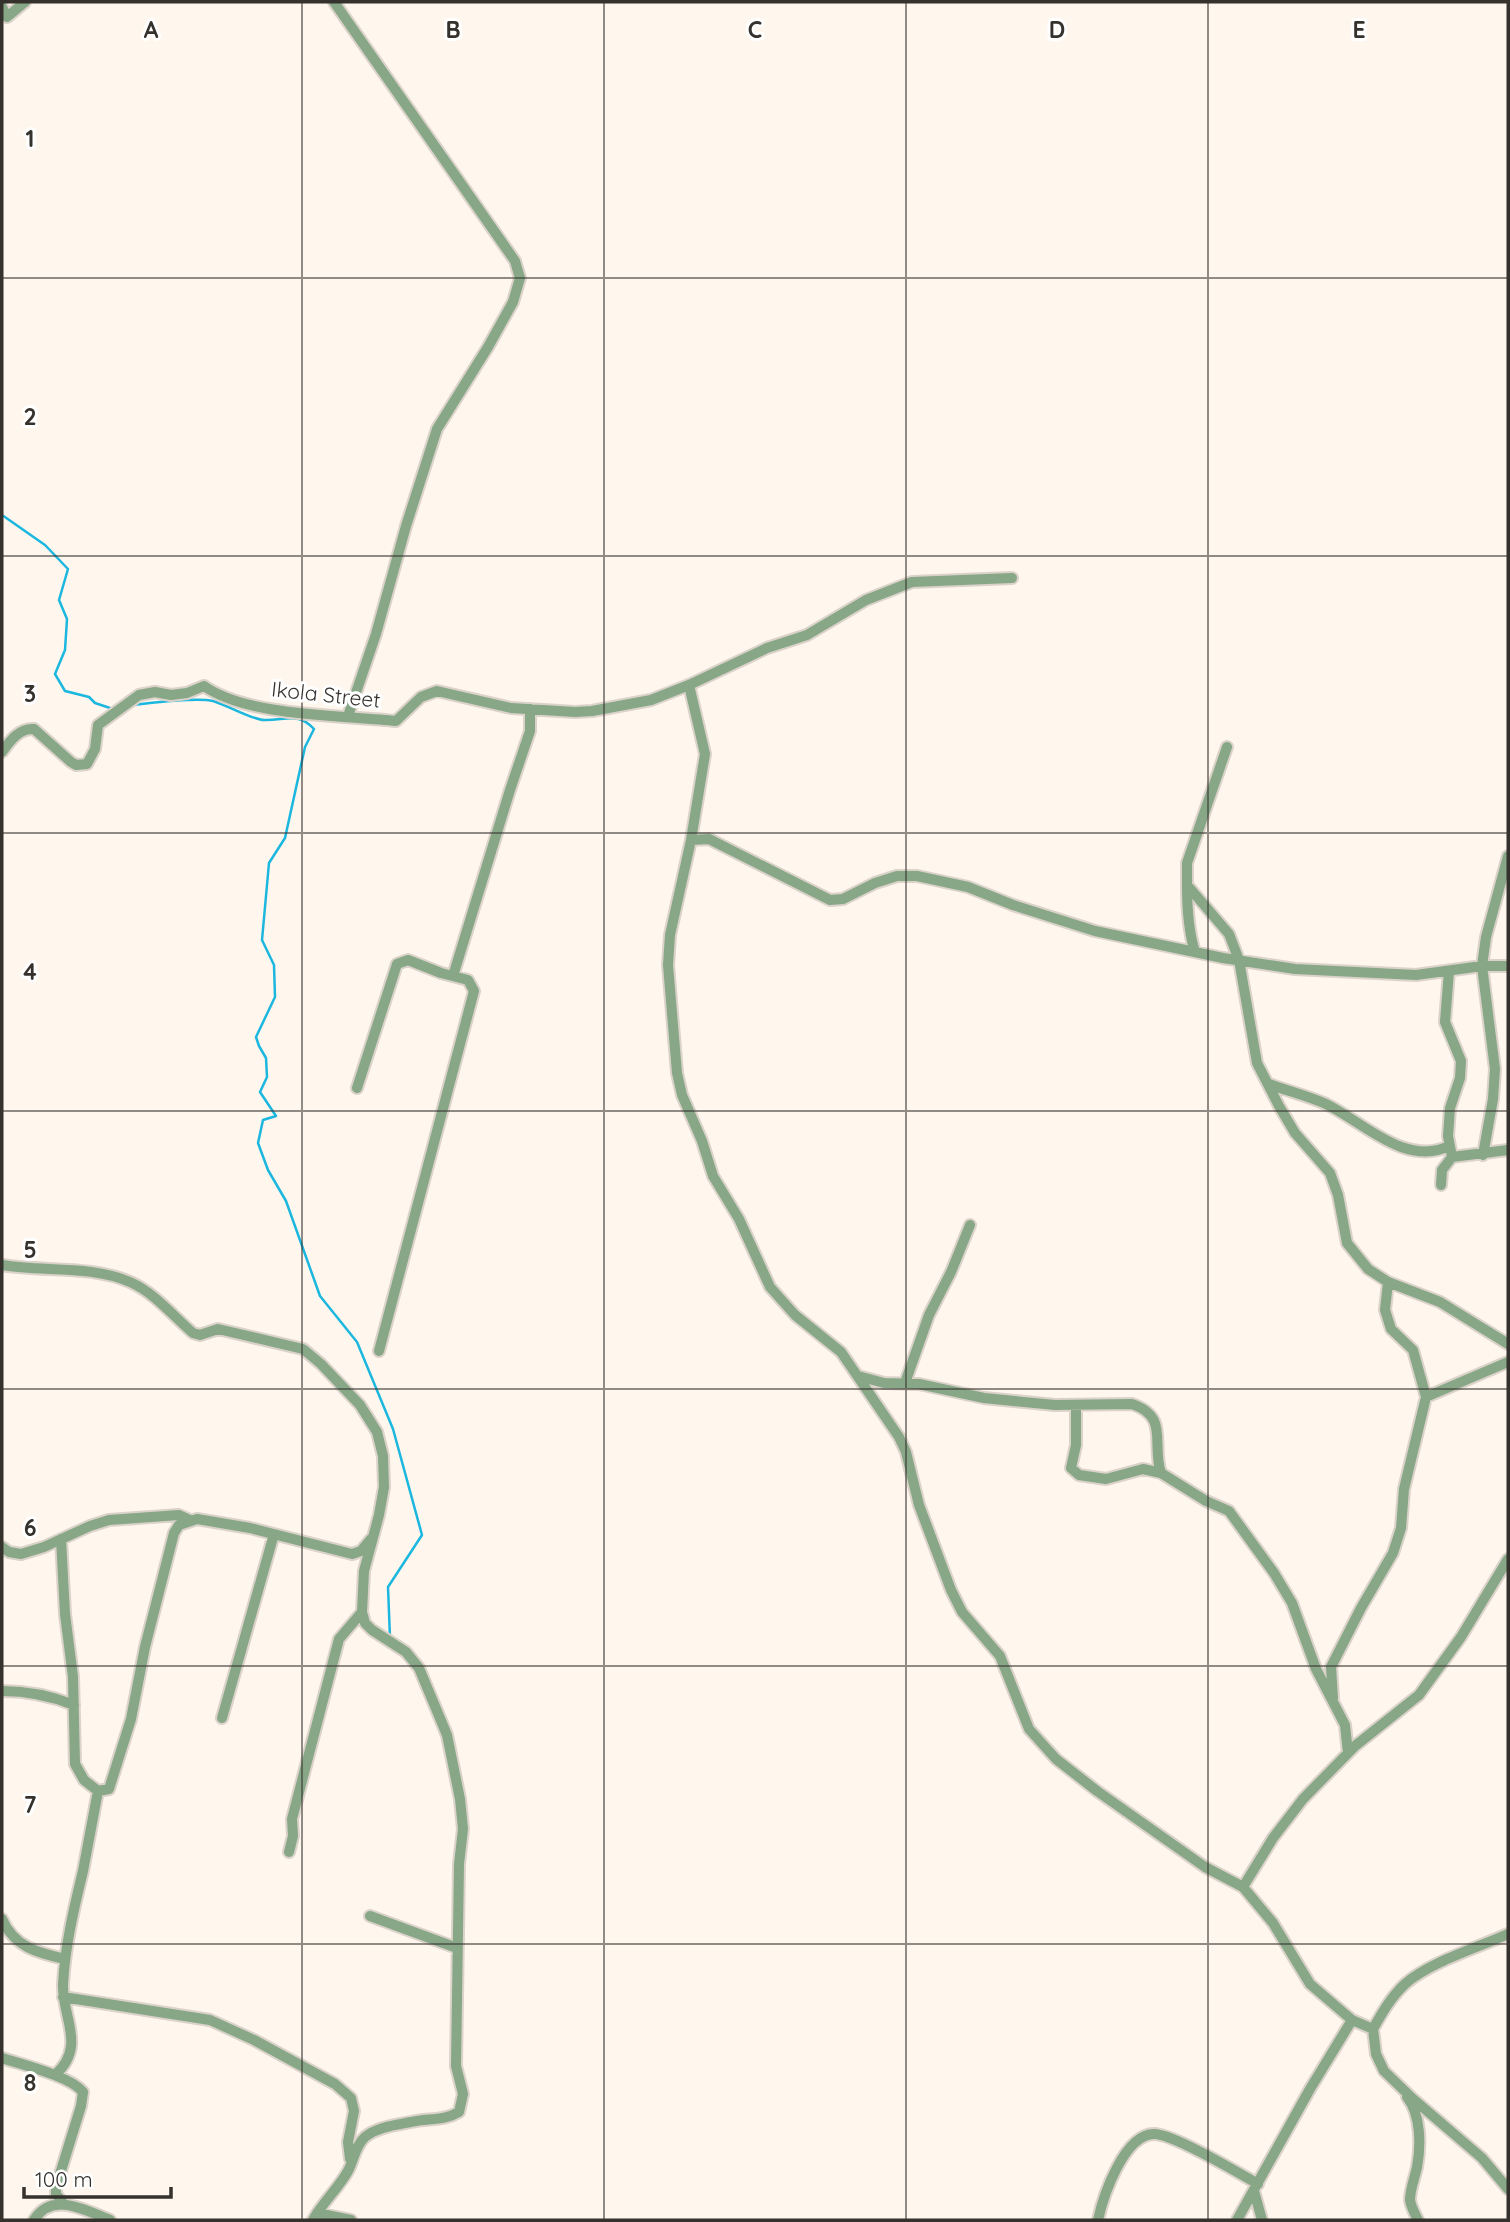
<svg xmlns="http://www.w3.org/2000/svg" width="1510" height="2222" font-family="Quicksand,sans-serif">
	<rect width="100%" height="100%" fill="#fff6ed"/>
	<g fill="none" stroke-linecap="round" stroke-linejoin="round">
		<path stroke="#1bb7df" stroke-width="2.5" d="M2 515 45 545 68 569 59 600 67 619 65 650 55 674 65 691 89 697 95 703 113 709
			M132 705C152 703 195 697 213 701 227 705 253 720 264 720 284 721 298 711 314 729L305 747 285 838 269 863 262 940 274 965 275 997 256 1037 259 1046 266 1058 267 1077 260 1092 276 1116 263 1120 258 1143 268 1170 286 1201 320 1296 357 1342 393 1429 422 1535 388 1587 390 1638"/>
		<g stroke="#dbd3ca" stroke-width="14">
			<path id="minor" d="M334 2 515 261 520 278 513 302 488 347 437 429 406 526 376 634 348 716
				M2 7 7 17 25 2
				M689 685 705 754 691 840 670 935 668 965 677 1073 682 1095 702 1141 713 1176 739 1219 770 1287 795 1315 841 1352 899 1437 906 1452 919 1505 951 1590 962 1612 1000 1656 1029 1729 1056 1759 1097 1791 1205 1867 1243 1887 1273 1923 1310 1984 1352 2020 1310 2089 1237 2220
				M1227 747 1187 863V885L1229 934 1239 960 1257 1063 1279 1106 1295 1133 1330 1173 1338 1195 1347 1243 1368 1269 1388 1282 1440 1302 1508 1344
				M2 752C10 741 19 728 34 729L71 762 76 765 87 764 95 749 98 725 139 695 155 692 171 695 187 693 204 686C248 717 342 715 396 721L421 697 437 691 511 708 575 712 592 711 651 700 689 685 767 648 807 635 866 600 912 582 1012 578
				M691 840 709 839 830 900 843 899 875 883 897 876H917L968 887 1013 905 1095 931 1223 958 1295 969 1416 975 1482 966H1508
				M1187 885C1187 908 1188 930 1195 952
				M1449 971 1445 1022 1461 1061 1460 1078 1450 1108 1448 1136 1452 1157
				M453 976 510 790 530 731V709
				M1269 1084C1288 1091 1308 1096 1326 1104 1363 1122 1405 1167 1449 1146
				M357 1088 397 964 408 960 441 973 468 980 474 991 379 1351
				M1483 1155 1493 1099 1495 1069 1482 966 1486 937 1508 856
				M1441 1185 1442 1170 1452 1157 1508 1150
				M2 1265C43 1272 91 1265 130 1282 155 1293 173 1316 193 1333L200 1335 218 1329 303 1349 321 1364 360 1405 377 1432 383 1456 384 1487 379 1515 364 1571 362 1612 365 1623 372 1630 406 1652 419 1668 447 1735 460 1799 463 1829 459 1864 456 2066 463 2094 459 2112C444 2121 428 2118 411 2122 396 2125 377 2127 365 2137 355 2146 354 2160 348 2171 338 2189 322 2203 313 2220
				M1388 1282 1385 1310 1391 1329 1413 1350 1426 1397
				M858 1376 884 1383 919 1384 984 1398 1055 1405 1132 1404C1170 1417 1151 1444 1161 1473L1206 1501 1229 1511 1274 1573 1292 1603 1316 1669 1345 1725 1348 1753
				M905 1383 929 1315 951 1272 970 1225
				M1076 1405V1445L1071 1468 1079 1475 1106 1479 1143 1469 1161 1473
				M61 1539 65 1614 73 1677 75 1764 84 1780 98 1791
				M2 1547 9 1552 21 1554 44 1547 90 1526 109 1520 179 1515 190 1520
				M2 1691C28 1691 49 1695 74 1705
				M1333 1698 1331 1667 1361 1608 1393 1553 1401 1528 1404 1489 1426 1397 1508 1362
				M222 1718 274 1534
				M289 1852 293 1836 292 1819 339 1639 362 1612
				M1243 1887 1273 1838 1303 1799 1355 1746 1419 1695 1461 1637 1508 1559
				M370 1916 457 1948
				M2 1919C14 1947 38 1953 65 1959
				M63 1997 210 2020 254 2040 335 2084 351 2098 354 2111 348 2142 350 2159
				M1352 2020 1373 2029 1376 2054 1384 2071 1412 2098 1482 2158 1508 2189
				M1373 2029C1382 2013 1391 1997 1405 1984 1430 1962 1477 1948 1508 1934
				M2 2058C23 2065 70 2076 83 2092L81 2106 56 2187V2194L63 2203
				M55 2075C87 2046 62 2018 63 1984 65 1946 74 1908 83 1871 88 1845 93 1818 98 1791L109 1789 131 1719 145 1647 174 1533 179 1525 197 1519 250 1528 352 1554 361 1551 371 1539
				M1407 2097C1421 2114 1421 2146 1417 2167 1415 2177 1410 2189 1410 2200 1411 2207 1415 2214 1418 2220
				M1254 2191 1262 2220
				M317 2213 351 2220
				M34 2220C52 2191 85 2210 110 2220
				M1098 2220C1103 2197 1124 2133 1155 2134 1175 2135 1237 2172 1258 2184"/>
		</g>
		<use href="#minor" stroke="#87a787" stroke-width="10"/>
	</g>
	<path fill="none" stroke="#35312d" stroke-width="2" stroke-opacity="0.55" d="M302 2V2220M604 2V2220M906 2V2220M1208 2V2220M2 278H1508M2 556H1508M2 833H1508M2 1111H1508M2 1389H1508M2 1666H1508M2 1944H1508"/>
	<g text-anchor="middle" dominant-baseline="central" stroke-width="6" stroke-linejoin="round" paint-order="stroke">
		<g font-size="21" fill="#35312d" stroke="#fff">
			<text transform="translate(326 694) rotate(6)">Ikola Street</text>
		</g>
	</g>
	<g font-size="23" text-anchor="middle" font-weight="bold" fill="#35312d" stroke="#fff" stroke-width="6" stroke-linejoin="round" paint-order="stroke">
		<text x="151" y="38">A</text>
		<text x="453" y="38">B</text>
		<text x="755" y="38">C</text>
		<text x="1057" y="38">D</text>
		<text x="1359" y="38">E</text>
		<text x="30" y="147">1</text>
		<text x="30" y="425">2</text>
		<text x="30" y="702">3</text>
		<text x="30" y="980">4</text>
		<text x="30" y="1258">5</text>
		<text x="30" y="1536">6</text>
		<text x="30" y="1813">7</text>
		<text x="30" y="2091">8</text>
	</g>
	<rect width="1510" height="2222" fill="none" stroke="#35312d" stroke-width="7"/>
	<path d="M24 2187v10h147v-10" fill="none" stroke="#35312d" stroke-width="3.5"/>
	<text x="35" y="2187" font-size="21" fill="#35312d" stroke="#ffffff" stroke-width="5" paint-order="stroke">100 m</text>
</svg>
